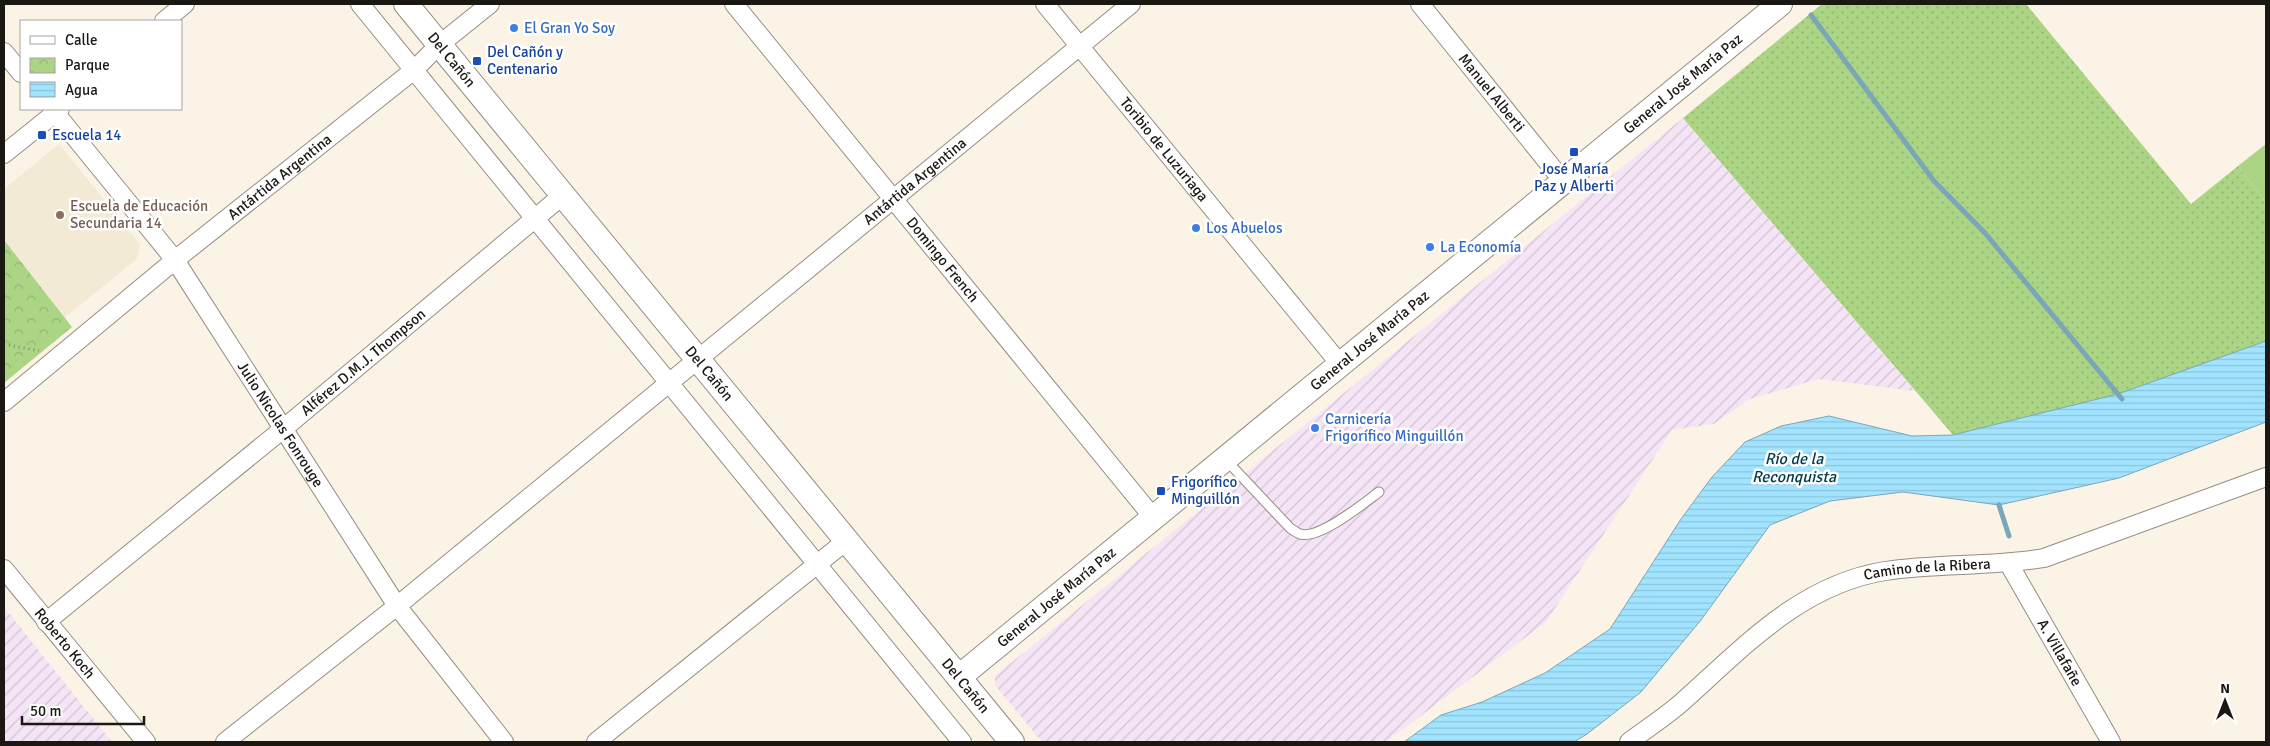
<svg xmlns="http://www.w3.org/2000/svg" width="2270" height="746" font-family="Signika,sans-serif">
	<defs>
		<pattern id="industrial-furrows" width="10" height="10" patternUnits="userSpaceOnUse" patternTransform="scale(1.25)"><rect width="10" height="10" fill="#f5e4f6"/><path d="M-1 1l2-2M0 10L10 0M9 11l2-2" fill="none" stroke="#d1c3d2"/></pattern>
		<pattern id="grass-dots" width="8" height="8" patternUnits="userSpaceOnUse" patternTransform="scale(1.25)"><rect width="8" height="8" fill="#abd485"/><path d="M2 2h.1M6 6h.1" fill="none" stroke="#93b572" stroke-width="1.8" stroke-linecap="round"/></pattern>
		<pattern id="park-crowns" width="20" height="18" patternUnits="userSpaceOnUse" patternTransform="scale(1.25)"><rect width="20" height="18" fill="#abd485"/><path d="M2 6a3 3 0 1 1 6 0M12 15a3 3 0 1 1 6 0" fill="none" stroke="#93b572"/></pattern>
		<pattern id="water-rules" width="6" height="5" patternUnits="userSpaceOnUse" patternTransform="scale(1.25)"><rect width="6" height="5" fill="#a2e4ff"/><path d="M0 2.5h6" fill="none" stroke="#8bc3da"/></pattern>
	</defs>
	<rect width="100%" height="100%" fill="#fcf3e7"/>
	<path fill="url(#industrial-furrows)" d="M1683 118 1915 391 1819 379 1750 399 1714 424 1672 430 1546 622 1386 742H1042L995 685V676Z
		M4 607 112 742H4Z"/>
	<path fill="#f2ead4" d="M59 144 140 244 137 259 64 318 4 240V189Z"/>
	<path fill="url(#grass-dots)" d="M1822 4H2026L2191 204 2238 166 2266 203V341L2119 394 1953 435 1683 118Z"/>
	<path fill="url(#park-crowns)" d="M4 240 72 327 4 383Z"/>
	<path fill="#abd485" d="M2266 144V203L2238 166Z"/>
	<path fill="url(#water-rules)" stroke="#7aa7b8" d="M2266 341V422L2119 478 1999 505 1903 492 1830 501 1770 525 1701 620 1641 692 1587 734 1574 742H1404L1441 715 1482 702 1545 673 1610 629 1681 519 1712 477 1745 442 1781 426 1829 416 1912 436 1953 435 2118 394Z"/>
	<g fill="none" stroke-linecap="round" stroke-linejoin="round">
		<path stroke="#7aa7b8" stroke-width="5" d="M1811 15 1934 181 1985 233 2122 399
			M1999 505 2009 536"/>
		<g stroke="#958d82" stroke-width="11">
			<path id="lane" d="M1226 460 1290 528C1293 530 1297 533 1300 534 1319 540 1364 503 1379 492"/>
		</g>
		<g stroke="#958d82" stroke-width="20">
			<g id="street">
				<path d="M360 4 962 742"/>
				<path id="s1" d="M734 4 1152 516"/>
				<path id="s2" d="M1045 4 1340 364"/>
				<path id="s3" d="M1420 4 1563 181"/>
				<path d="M164 21 185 4"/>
				<path d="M4 52 21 73"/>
				<path id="s4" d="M52 109 175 260 397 606 504 742"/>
				<path d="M4 154 60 109"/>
				<path id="s5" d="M4 402 175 260 414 70 439 45 490 4"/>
				<path id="s6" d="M2009 564 2111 742"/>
				<path id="s7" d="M4 569 146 742"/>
				<path id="s8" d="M46 622 283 429 563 195"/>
				<path id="s9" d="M225 742 397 606 1131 4"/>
				<path d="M596 742 846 541"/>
				<path id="s10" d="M1629 742C1646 729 1665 717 1681 703 1743 648 1799 585 1885 571 1938 563 1991 567 2044 558L2266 477"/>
			</g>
		</g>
		<g stroke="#958d82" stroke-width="26">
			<g id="secondary">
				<path id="s11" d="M406 4 1012 742"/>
				<path id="s12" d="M959 677 1780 4"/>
			</g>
		</g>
		<path stroke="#89837b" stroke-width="3" stroke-dasharray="1 4" stroke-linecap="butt" d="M4 344 39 351"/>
		<use href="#lane" stroke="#fff" stroke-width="9"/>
		<use href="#street" stroke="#fff" stroke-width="18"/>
		<use href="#secondary" stroke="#fff" stroke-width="24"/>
	</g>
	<g fill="#3f7fe0" stroke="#fff" stroke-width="2">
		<circle cx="514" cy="28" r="5"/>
		<circle cx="1196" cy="228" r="5"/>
		<circle cx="1430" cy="247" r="5"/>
		<circle cx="1315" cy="428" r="5"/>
	</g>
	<g fill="#1a4fb4" stroke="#fff" stroke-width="2">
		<rect x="472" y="56" width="10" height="10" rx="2.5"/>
		<rect x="37" y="130" width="10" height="10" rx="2.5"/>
		<rect x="1569" y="147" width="10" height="10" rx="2.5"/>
		<rect x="1156" y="486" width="10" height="10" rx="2.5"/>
	</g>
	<circle fill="#8d6e63" stroke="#fff" stroke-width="2" cx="60" cy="215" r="5"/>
	<g text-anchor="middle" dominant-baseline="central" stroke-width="5" stroke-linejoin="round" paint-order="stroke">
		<g font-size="15" fill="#366cbe" stroke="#fff" text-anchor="start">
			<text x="524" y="28">El Gran Yo Soy</text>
			<text x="1206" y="228">Los Abuelos</text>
			<text x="1440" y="247">La Economía</text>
			<text x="1325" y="419">Carnicería<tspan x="1325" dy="17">Frigorífico Minguillón</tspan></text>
		</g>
		<g font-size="15" fill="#164399" stroke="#fff" text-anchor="start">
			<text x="487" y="52">Del Cañón y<tspan x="487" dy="17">Centenario</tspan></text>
			<text x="52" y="135">Escuela 14</text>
			<text x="1574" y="169" text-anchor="middle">José María<tspan x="1574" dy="17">Paz y Alberti</tspan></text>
			<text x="1171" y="482">Frigorífico<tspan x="1171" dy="17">Minguillón</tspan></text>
		</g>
		<g font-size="15" fill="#1b1814" stroke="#fff">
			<text stroke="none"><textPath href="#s11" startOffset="72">Del Cañón</textPath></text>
			<text stroke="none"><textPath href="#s12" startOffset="936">General José María Paz</textPath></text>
			<text stroke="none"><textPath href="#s3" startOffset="114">Manuel Alberti</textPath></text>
			<text stroke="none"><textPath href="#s2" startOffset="188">Toribio de Luzuriaga</textPath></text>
			<text stroke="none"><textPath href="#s5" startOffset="356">Antártida Argentina</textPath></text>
			<text stroke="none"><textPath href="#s9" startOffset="889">Antártida Argentina</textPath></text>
			<text stroke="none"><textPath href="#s1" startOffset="330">Domingo French</textPath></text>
			<text stroke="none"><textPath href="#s12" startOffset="531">General José María Paz</textPath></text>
			<text stroke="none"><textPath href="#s8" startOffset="410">Alférez D.M.J. Thompson</textPath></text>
			<text stroke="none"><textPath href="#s11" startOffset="478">Del Cañón</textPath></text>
			<text stroke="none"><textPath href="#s4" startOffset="390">Julio Nicolas Fonrouge</textPath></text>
			<text stroke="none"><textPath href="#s10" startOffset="354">Camino de la Ribera</textPath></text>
			<text stroke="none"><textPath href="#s12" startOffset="126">General José María Paz</textPath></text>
			<text stroke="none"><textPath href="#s7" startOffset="96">Roberto Koch</textPath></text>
			<text stroke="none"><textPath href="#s6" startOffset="102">A. Villafañe</textPath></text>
			<text stroke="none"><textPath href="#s11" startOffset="882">Del Cañón</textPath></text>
		</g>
		<g font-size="15" fill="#785e54" stroke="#fff" text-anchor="start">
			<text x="70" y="206">Escuela de Educación<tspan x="70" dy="17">Secundaria 14</tspan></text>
		</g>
		<g font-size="16" font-style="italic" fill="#003b4d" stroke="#fff">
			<text x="1794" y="459">Río de la<tspan x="1794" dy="18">Reconquista</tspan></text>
		</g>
	</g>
	<rect width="2270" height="746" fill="none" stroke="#1b1814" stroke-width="10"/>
	<rect x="20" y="20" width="162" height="90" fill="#ffffff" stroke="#a4a3a1"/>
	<rect x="30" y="36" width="25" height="8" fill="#ffffff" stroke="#a4a3a1"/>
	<text x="65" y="45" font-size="15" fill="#1b1814">Calle</text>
	<rect x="30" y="58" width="25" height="15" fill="url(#park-crowns)" stroke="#a4a3a1"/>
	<text x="65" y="70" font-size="15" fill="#1b1814">Parque</text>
	<rect x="30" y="82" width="25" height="15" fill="url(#water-rules)" stroke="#a4a3a1"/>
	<text x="65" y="95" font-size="15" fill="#1b1814">Agua</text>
	<g transform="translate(2225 701)" stroke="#ffffff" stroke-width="4" paint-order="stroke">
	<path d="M0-4L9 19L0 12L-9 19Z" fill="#1b1814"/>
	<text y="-8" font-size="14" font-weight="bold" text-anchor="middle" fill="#1b1814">N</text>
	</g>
	<path d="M22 716v8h122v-8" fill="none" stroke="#1b1814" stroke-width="2.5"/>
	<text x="30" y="716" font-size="15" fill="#1b1814" stroke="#ffffff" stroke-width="4" paint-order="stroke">50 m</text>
</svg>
